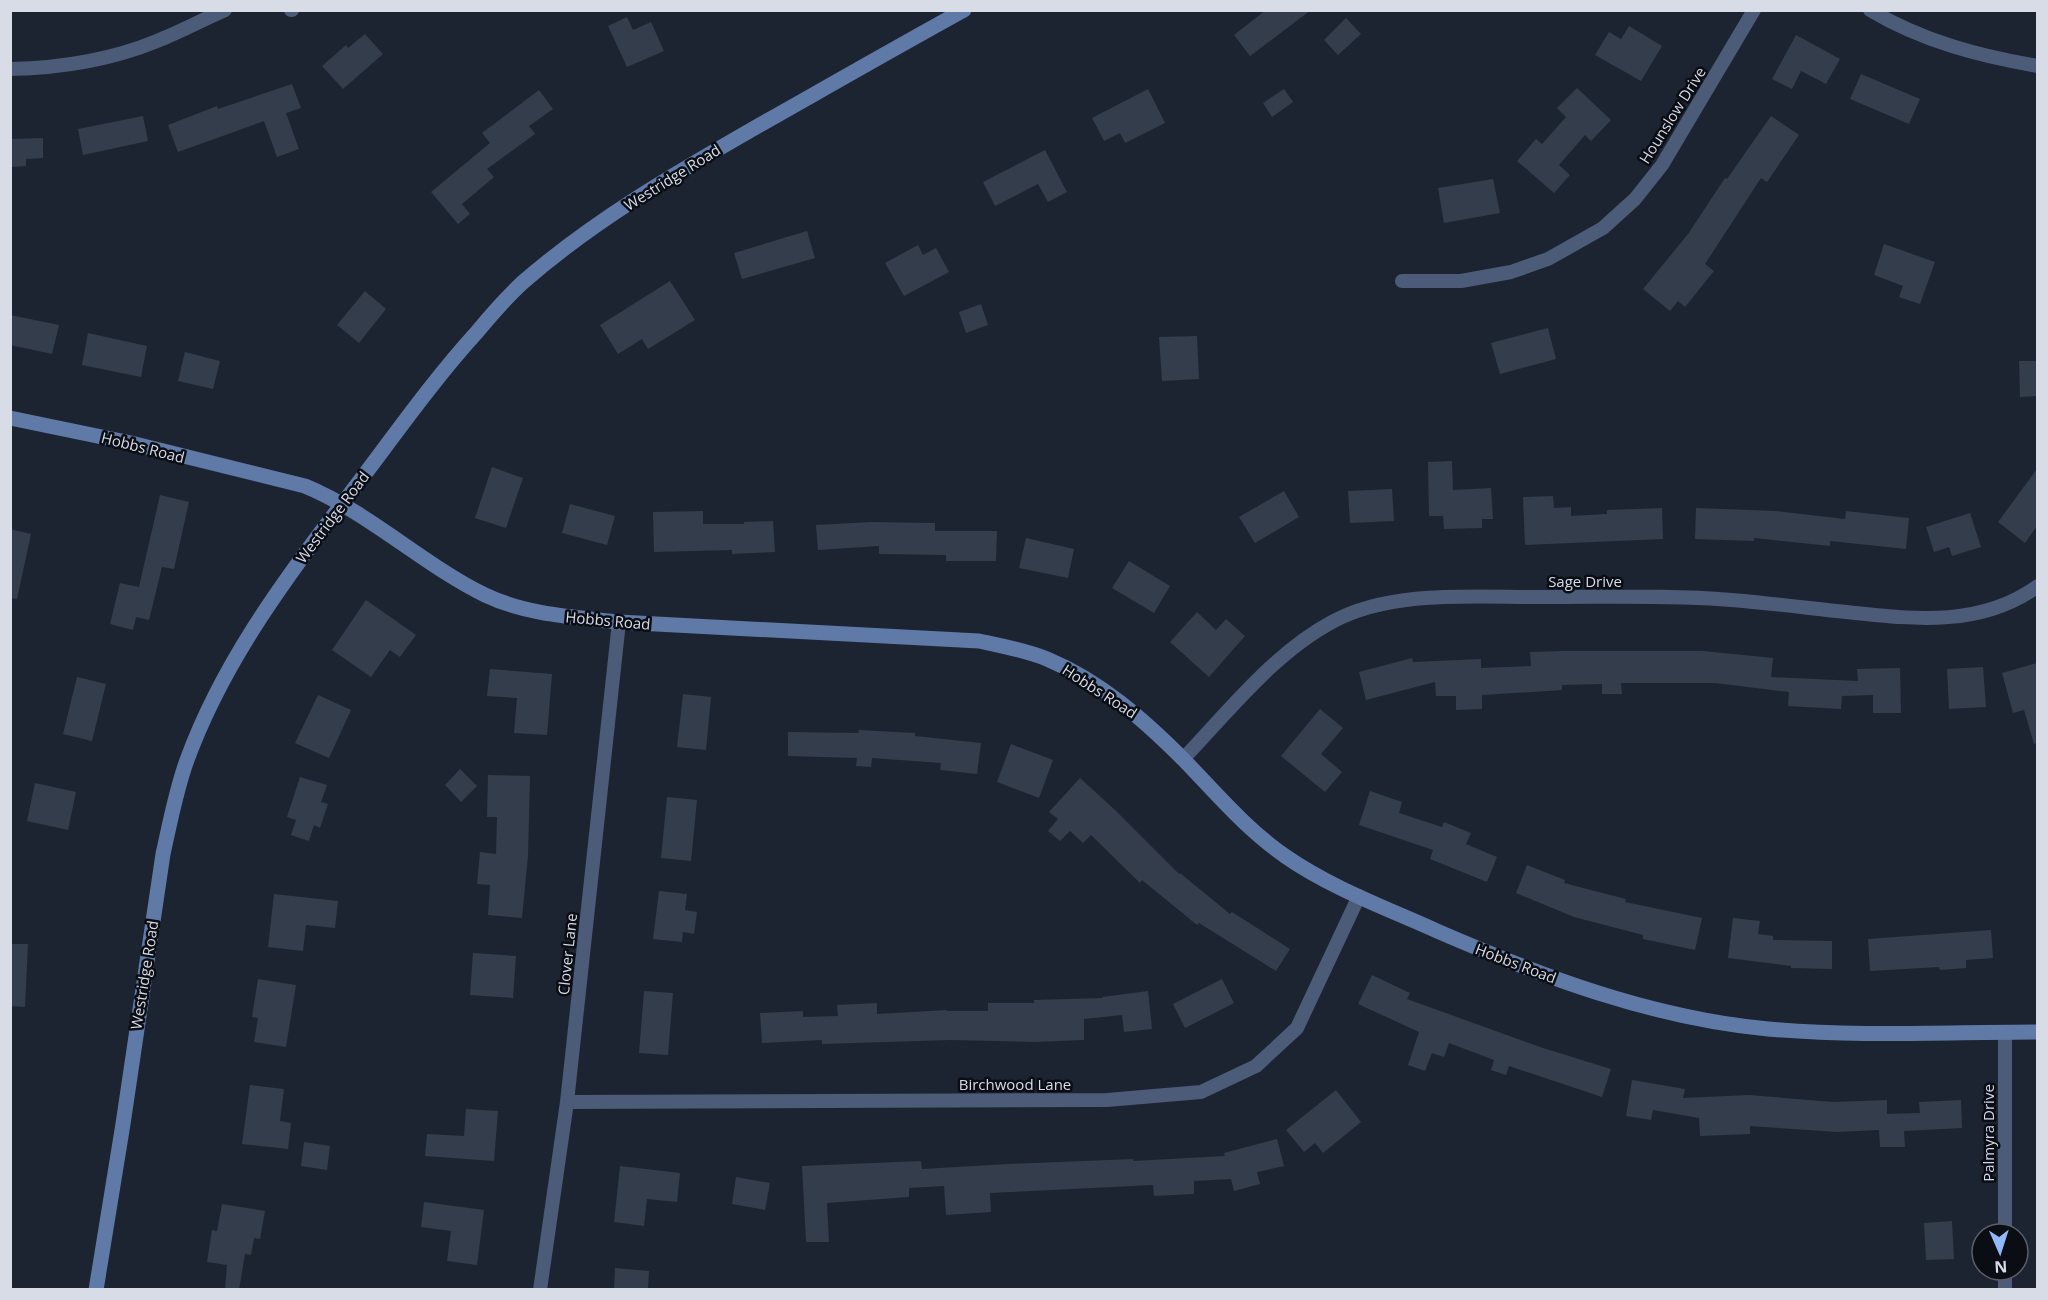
<svg xmlns="http://www.w3.org/2000/svg" width="2048" height="1300" font-family="'Open Sans',sans-serif">
	<rect width="100%" height="100%" fill="#1c2432"/>
	<path fill="#343d4c" d="M1266 10H1311L1250 56 1234 35Z
		M627 17 633 30 651 22 664 51 627 67 608 26Z
		M1346 18 1361 34 1338 55 1324 40Z
		M1629 26 1662 46 1641 81 1595 55 1609 32 1621 39Z
		M365 34 383 54 343 89 322 66 346 45 348 48Z
		M1796 35 1840 59 1826 84 1801 71 1792 89 1772 79Z
		M1861 74 1920 99 1909 124 1850 99Z
		M292 84 301 108 286 113 299 149 277 157 264 121 178 152 168 125 217 106 218 109Z
		M1577 88 1611 120 1591 141 1585 135 1559 165 1570 175 1554 193 1517 161 1536 139 1542 144 1566 117 1557 108Z
		M1148 89 1165 123 1125 143 1120 133 1104 141 1092 118Z
		M1284 89 1293 102 1272 117 1263 103Z
		M539 90 553 109 529 126 535 134 487 169 494 177 462 204 470 214 458 224 431 192 490 143 482 133Z
		M143 116 148 141 83 155 78 129Z
		M1771 116 1799 135 1767 182 1761 178 1705 264 1714 271 1685 307 1678 301 1670 311 1643 289 1688 234 1725 178 1727 179Z
		M43 138V158L26 159V166L10 167V139Z
		M1045 150 1067 192 1048 202 1038 184 995 206 983 182Z
		M1493 179 1500 213 1444 223 1438 188Z
		M807 231 815 258 742 279 734 253Z
		M1884 244 1935 262 1920 304 1899 297 1903 286 1874 275Z
		M918 245 923 255 936 248 949 272 904 296 885 263Z
		M670 281 695 320 648 349 642 339 618 354 600 325Z
		M365 291 386 309 359 343 337 325Z
		M981 304 988 325 966 333 959 312Z
		M10 315 59 325 52 354 10 345Z
		M1548 328 1556 359 1500 374 1491 343Z
		M88 333 147 346 141 377 82 365Z
		M1197 336 1199 379 1162 381 1159 337Z
		M185 352 220 361 213 389 178 381Z
		M2019 361H2037V396L2020 397Z
		M1452 461 1453 490 1491 488 1493 519H1482V528L1444 529 1443 516H1429L1428 462Z
		M492 467 523 478 506 528 475 518Z
		M2037 469V526L2025 543 1998 522Z
		M1392 489 1394 521 1350 523 1348 491Z
		M1284 491 1299 517 1255 543 1239 517Z
		M160 495 189 502 174 569 162 567 149 620 136 617 133 630 110 624 120 583 139 587Z
		M1553 496 1554 508 1571 507V516L1607 514V510L1662 508 1663 539 1525 545 1523 497Z
		M570 504 615 516 607 545 562 533Z
		M1696 508 1775 511 1845 519 1846 511 1909 518 1906 549 1830 541V546L1754 538V541L1695 539Z
		M703 511V524H744V522L773 521 775 552 732 554V550L654 552 653 512Z
		M1970 513 1981 547 1952 556 1949 547 1934 552 1926 527Z
		M871 522 935 523V531H997L996 561H946V555L879 554V546L818 550 816 525Z
		M10 529 31 534 17 599 10 598Z
		M1026 538 1074 549 1068 578 1019 568Z
		M1129 561 1170 586 1154 613 1112 588Z
		M366 600 416 635 400 657 390 650 371 677 332 650Z
		M1197 612 1216 630 1226 619 1245 636 1209 677 1170 642Z
		M1560 651H1703L1773 658 1771 677 1858 681 1857 669 1900 668 1901 713H1873V695L1842 696 1841 709 1788 706 1789 692 1715 683H1621L1622 694H1602V684L1562 685V690L1482 695V709L1456 710V696H1436L1435 682 1366 700 1359 672 1412 658 1413 662 1481 659V668L1531 666 1530 652Z
		M2037 663V743L2034 744 2024 710 2013 713 2002 673Z
		M1983 667 1986 707 1949 709 1947 669Z
		M490 669 552 674 547 735 514 733 517 698 487 696Z
		M77 677 106 684 92 741 63 734Z
		M683 694 711 697 706 750 677 747Z
		M318 695 351 710 329 758 295 743Z
		M1320 709 1343 728 1321 754 1342 772 1325 792 1281 756Z
		M859 730 915 733V736L981 743 977 774 940 770 941 763 872 758 871 767 856 766 857 758 788 756V732L858 733Z
		M1011 744 1053 760 1039 798 997 782Z
		M460 769 477 786 461 802 445 785Z
		M488 775 530 776 528 856 522 918 488 915 490 885 477 884 480 852 496 854 497 817H487Z
		M300 777 327 785 321 802 328 804 320 828 314 825 309 841 291 835 296 820 287 817Z
		M1080 778 1114 809 1179 874 1180 873 1230 914 1232 912 1290 949 1276 971 1199 923 1197 925 1142 880 1140 883 1091 835 1083 843 1070 831 1060 841 1048 831 1058 819 1049 812Z
		M35 783 76 792 68 830 27 821Z
		M1370 791 1402 802 1399 813 1442 827 1444 822 1471 833 1466 844 1497 857 1487 882 1430 859 1433 850 1359 825Z
		M667 797 697 800 691 861 661 858Z
		M1527 865 1565 880 1564 883 1626 899 1625 902 1702 918 1695 950 1643 939V935L1574 917 1516 893Z
		M659 891 687 894 685 910 697 912 694 934 683 932 682 942 653 939Z
		M274 894 338 901 335 928 306 925 303 951 268 947Z
		M1733 918 1760 921 1758 934 1773 936V940L1832 941V969L1791 968V966L1728 958Z
		M1991 930 1993 958 1966 960V968L1940 970 1939 967 1870 971 1868 939Z
		M10 944H28L25 1007 10 1006Z
		M473 953 516 956 513 998 470 995Z
		M1372 975 1410 993 1407 999 1543 1048 1611 1069 1602 1097 1509 1066 1506 1075 1491 1070 1494 1060 1449 1043 1444 1057 1432 1053 1425 1071 1408 1065 1419 1032 1358 1004Z
		M258 979 296 985 286 1047 254 1042 258 1018 252 1017Z
		M1222 979 1234 1003 1185 1028 1173 1004Z
		M644 991 673 993 668 1055 639 1053Z
		M1148 991 1152 1029 1124 1032 1122 1015 1084 1019V1040L1035 1042 951 1040 822 1044V1040L762 1043 760 1013 803 1011V1017L838 1016 837 1005 877 1003V1014L947 1010V1011H988V1003H1034V1000L1103 998 1102 997Z
		M1632 1080 1685 1089 1683 1098 1749 1095 1833 1102 1887 1100V1114L1920 1113 1919 1102 1961 1100 1962 1128 1904 1131 1905 1147H1880L1879 1130 1837 1132 1750 1126V1134L1700 1136 1699 1118 1653 1110 1651 1120 1626 1116Z
		M250 1085 284 1089 280 1121 291 1123 288 1149 242 1144Z
		M1336 1090 1361 1122 1323 1153 1315 1143 1304 1152 1286 1130Z
		M466 1109 498 1111 494 1161 425 1156 427 1134 464 1136Z
		M1277 1139 1284 1166 1257 1172 1260 1184 1234 1191 1231 1179 1194 1181V1194L1154 1196 1153 1185 990 1193 991 1212 946 1215 944 1186 909 1188V1197L827 1203 829 1242H806L802 1166 921 1161 922 1169 1008 1164 1133 1159V1161L1225 1156 1224 1153Z
		M304 1142 330 1146 327 1170 301 1166Z
		M620 1166 680 1173 677 1202 647 1199 644 1226 614 1222Z
		M736 1177 770 1183 765 1210 732 1204Z
		M424 1202 484 1210 477 1265 447 1261 451 1231 421 1227Z
		M222 1204 265 1211 260 1239 254 1238 251 1255 245 1254 239 1290H225L227 1265 207 1262 212 1230 217 1231Z
		M1952 1221 1954 1259 1926 1260 1924 1223Z
		M615 1268 649 1271 648 1290H614Z"/>
	<g fill="none" stroke-linecap="round" stroke-linejoin="round">
		<path stroke="#4b5b78" stroke-width="14" d="M291 10H292
			M1870 10C1922 41 1979 56 2038 66
			M10 69C60 68 111 60 157 41 180 32 202 20 225 10
			M1402 281H1461L1511 272 1548 259 1603 228 1635 199 1662 165 1754 10
			M1183 759C1228 712 1274 653 1332 622 1394 588 1482 598 1550 597 1609 597 1673 595 1731 600 1769 603 1808 608 1846 612 1912 619 1980 628 2038 586
			M2005 1032V1234
			M567 1102 1107 1100 1201 1092 1256 1066 1297 1028 1359 896
			M2005 1270V1290
			M540 1290 567 1102 619 622"/>
		<path stroke="#607aa8" stroke-width="15" d="M10 418 131 443 305 486C370 513 422 564 485 595 527 615 574 617 619 622L979 641C1002 646 1025 650 1047 659 1100 681 1143 719 1183 759 1216 793 1246 829 1285 856 1331 888 1386 908 1437 931 1543 977 1652 1018 1768 1029 1857 1037 1948 1032 2038 1032
			M96 1290 123 1124 163 854C170 823 176 790 187 760 221 667 279 587 339 508 385 449 427 387 477 332 491 315 506 298 522 283 594 220 676 173 758 126 827 87 895 48 964 10"/>
	</g>
	<g text-anchor="middle" dominant-baseline="central" stroke-width="5" stroke-linejoin="round" paint-order="stroke">
		<g font-size="15" fill="#d7dce6" stroke="#0a0d13">
			<text transform="translate(1672 115) rotate(-58)">Hounslow Drive</text>
			<text transform="translate(672 177) rotate(-32)">Westridge Road</text>
			<text transform="translate(143 447) rotate(14)">Hobbs Road</text>
			<text transform="translate(332 517) rotate(-53)">Westridge Road</text>
			<text x="1585" y="581">Sage Drive</text>
			<text transform="translate(608 620) rotate(5)">Hobbs Road</text>
			<text transform="translate(1100 691) rotate(33)">Hobbs Road</text>
			<text transform="translate(567 954) rotate(-84)">Clover Lane</text>
			<text transform="translate(1516 963) rotate(21)">Hobbs Road</text>
			<text transform="translate(144 975) rotate(-81)">Westridge Road</text>
			<text x="1015" y="1084">Birchwood Lane</text>
			<text transform="translate(1988 1133) rotate(-90)">Palmyra Drive</text>
		</g>
	</g>
	<rect width="2048" height="1300" fill="none" stroke="#d7dce6" stroke-width="24"/>
	<g transform="translate(2000 1252) rotate(177)"><circle r="28" fill="#0a0d13" stroke="#5c6067" stroke-width="1.5"/>
	<path d="M0-4.5L10 22L0 15L-10 22Z" fill="#91b8fd"/>
	<text y="-9" font-size="16" font-weight="bold" text-anchor="middle" fill="#d7dce6">N</text>
	</g>
</svg>
